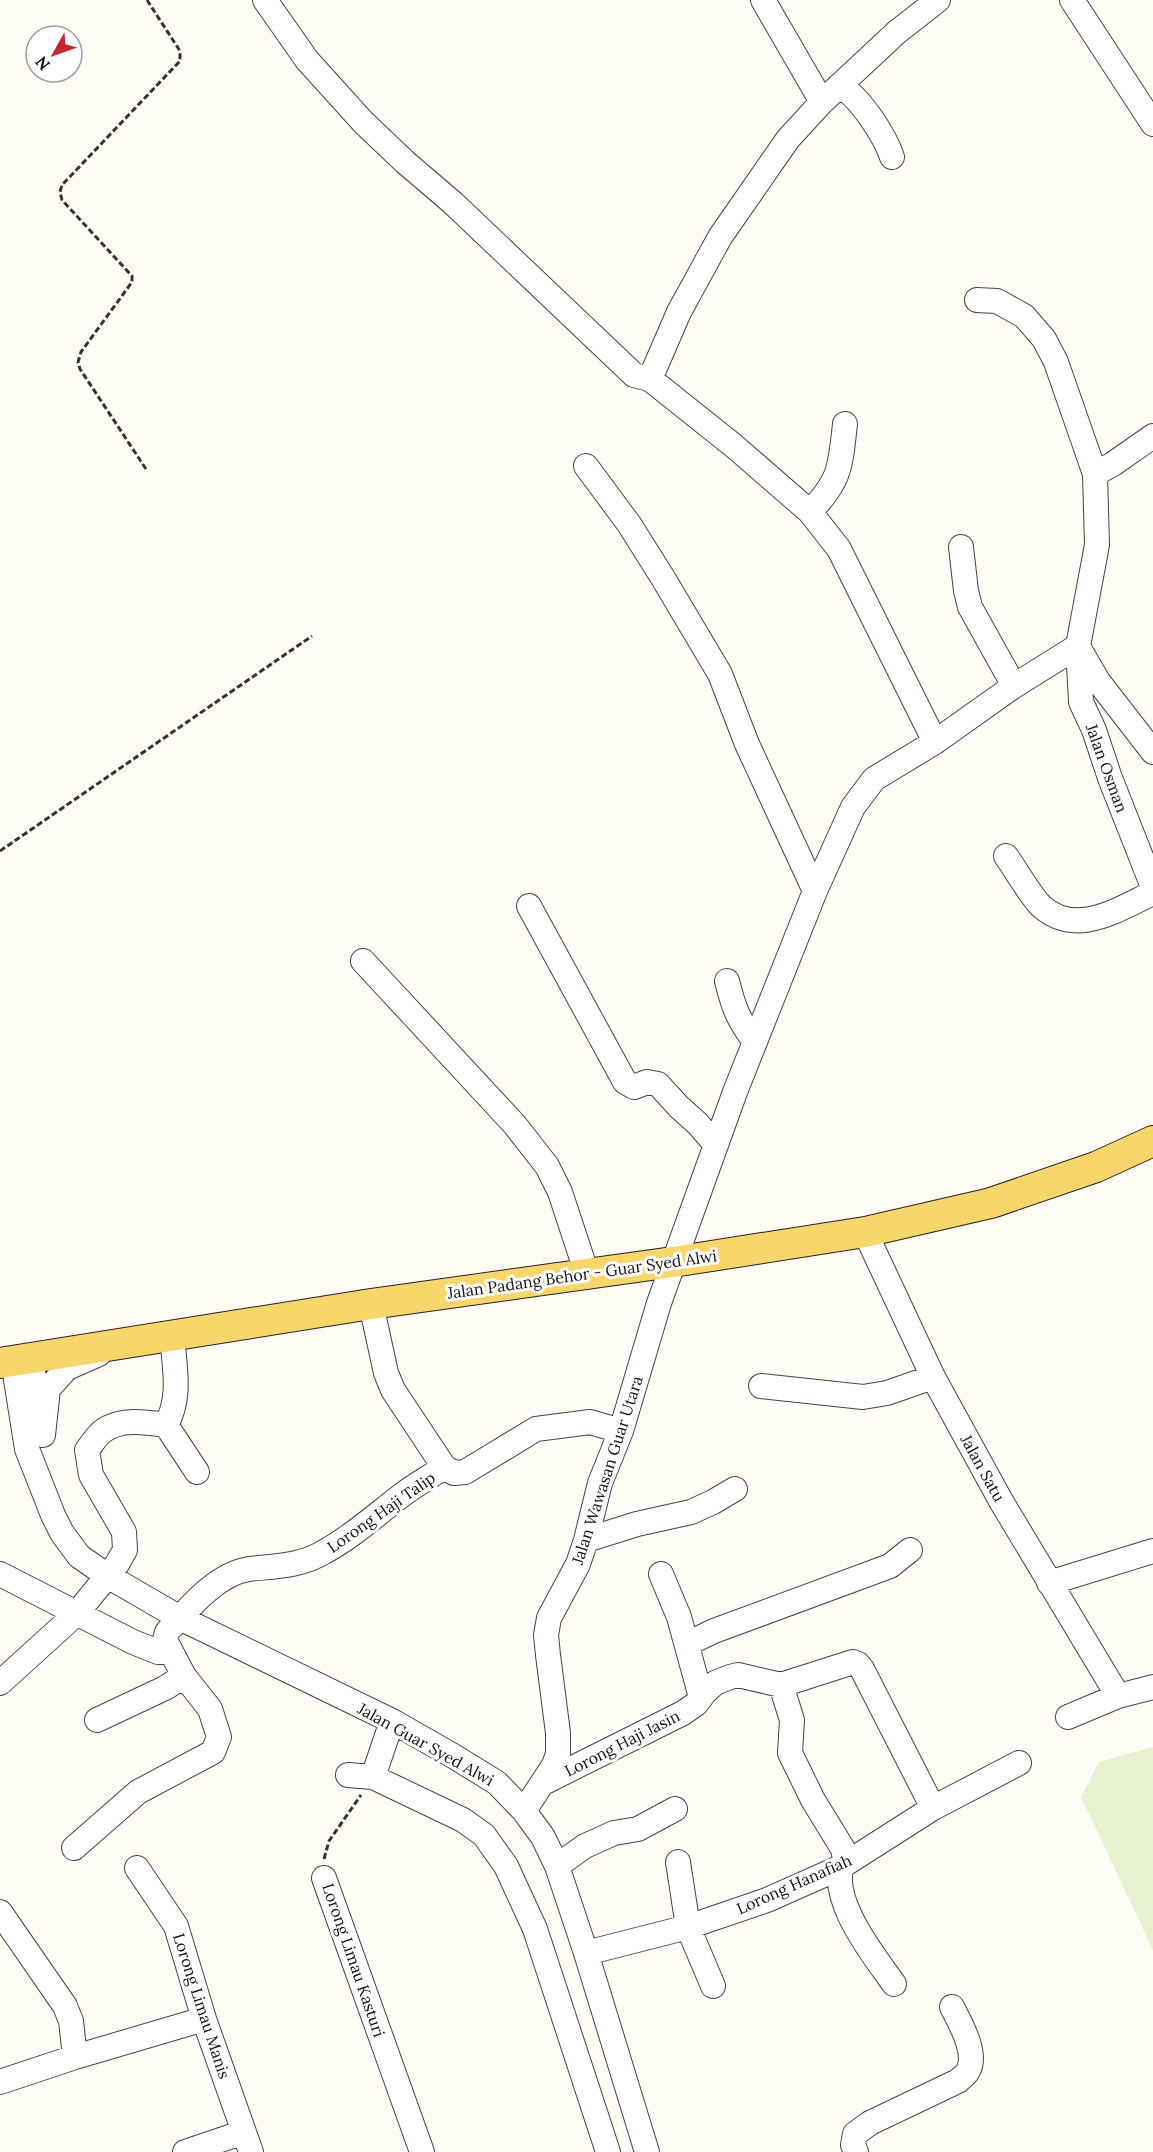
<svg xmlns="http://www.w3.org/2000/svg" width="1153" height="2152" viewBox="0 0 1153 2152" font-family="Lora,serif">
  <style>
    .pitch { fill: #e6f2cf }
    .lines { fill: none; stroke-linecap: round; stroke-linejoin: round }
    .minor-casing { stroke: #444; stroke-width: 26 }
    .major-casing { stroke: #222; stroke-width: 32 }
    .path { stroke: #333; stroke-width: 3; stroke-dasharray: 6 3; stroke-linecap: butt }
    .minor { stroke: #fff; stroke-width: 24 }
    .major { stroke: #f9d66b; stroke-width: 30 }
    .labels { text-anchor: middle; stroke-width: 6; stroke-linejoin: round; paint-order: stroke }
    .street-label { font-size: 16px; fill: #111; stroke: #fff }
  </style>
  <rect width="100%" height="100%" fill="#fffdf5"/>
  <!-- pitch -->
  <path class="pitch" d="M1153,1747V1950L1081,1797L1099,1762Z"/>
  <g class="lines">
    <defs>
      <path id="minor" d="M265,0L307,60L363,122L405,162L453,203L634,375L650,379L734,446L810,512L839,549L935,742
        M763,0L822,102
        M1072,0L1153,124
        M839,86C859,95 885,136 892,157
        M977,300L997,301L1024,316L1044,339L1056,362L1095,474L1097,545L1078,646L1081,702L1094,730L1110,778L1153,887
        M650,379L679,312L720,237L788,139L822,102L897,32L938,0
        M586,466L629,524L663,578L720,674L747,744L815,891
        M1095,474L1113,464L1153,436
        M810,512C841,479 840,468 845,424
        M961,547L966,591L970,607L1014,686
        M1080,650L1098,681L1153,752
        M1006,856C1016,870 1030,895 1041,906C1076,938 1118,909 1153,893
        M529,906L625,1082L634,1087L647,1082L658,1084L679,1107L698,1124L716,1145
        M363,961L515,1125L547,1166L560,1192L587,1274
        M727,981C734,1009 738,1019 755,1042
        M865,1232L933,1377L1001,1501L1118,1696
        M371,1304L386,1373L393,1390L444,1467
        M31,1358L39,1412
        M13,1361L27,1449L53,1515L62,1533L79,1556L106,1575L180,1618L392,1721L455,1757L497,1783L524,1811L543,1837L557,1866L586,1953L647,2152
        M761,1386L863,1397L887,1393L933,1377
        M166,1425C182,1397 174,1365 172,1335
        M43,1435L48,1389L67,1368L99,1354
        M586,1540L637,1524L691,1512L713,1502L735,1489
        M0,1574L133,1642L158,1652H171
        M661,1574L679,1617L701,1697
        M1049,1583L1153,1551
        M687,1644L714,1631L890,1566L910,1550
        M0,1683L77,1613L117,1564L125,1550L124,1532L91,1475L87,1450C92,1444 97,1435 103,1431C121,1418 145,1422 166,1425L197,1472
        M781,1685L792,1720L790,1753L813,1800L843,1849L845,1859C824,1894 874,1956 894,1984
        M1068,1717L1118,1696L1153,1687
        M97,1720L165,1688L184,1676
        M348,1775L373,1777L463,1820L484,1835L506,1866L535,1929L608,2152
        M373,1777L392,1721
        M543,1783L683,1713L696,1704L705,1692L715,1683L730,1677L738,1675L781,1685L853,1662L858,1664L862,1669L933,1808
        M524,1811L554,1765L558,1754V1733L548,1655L546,1635L549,1618L578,1564L586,1540L600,1483L621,1431L659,1303L735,1092L815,891L853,807L874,779L935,742L1014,686L1078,646
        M74,1848L138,1792L213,1752L219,1737L210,1709L184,1676L165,1640L167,1632C188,1609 216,1574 249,1569C276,1566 301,1566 324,1552C352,1537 377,1514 402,1495C415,1485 430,1477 444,1467L454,1473L465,1472L536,1429L590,1422L621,1431
        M678,1862L688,1927L713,1986
        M557,1866L585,1846L614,1833L638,1829L675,1809
        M137,1868L176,1926L204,2019L251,2152
        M324,1878L422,2152
        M0,1912L65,2006L71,2021L75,2057
        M586,1953L688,1927L767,1900L839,1868L933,1808L1019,1763
        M0,2082L75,2057L204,2019
        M185,2152L244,2132
        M856,2152L853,2145L855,2134L870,2123L958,2081C961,2078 966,2075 968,2071C978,2053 960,2023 952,2007"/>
      <path id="major" d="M0,1363L371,1304L673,1262L865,1232L991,1203L1096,1167L1153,1141"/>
    </defs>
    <!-- minor casing -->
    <use href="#minor" class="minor-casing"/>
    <!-- major casing -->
    <use href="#major" class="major-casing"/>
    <!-- path -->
    <path class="path" d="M146,469L80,369L78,362L81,352L132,282V276L62,200L60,192L62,185L180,61V51L147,0
      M0,851L312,636
      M324,1859L329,1841L361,1795"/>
    <!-- minor -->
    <use href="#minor" class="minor"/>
    <!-- major -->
    <use href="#major" class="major"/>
  </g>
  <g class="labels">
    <!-- street labels -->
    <g class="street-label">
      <text transform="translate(1107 768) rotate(70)" y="6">Jalan Osman</text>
      <text transform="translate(582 1274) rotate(-8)" y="6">Jalan Padang Behor - Guar Syed Alwi</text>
      <text transform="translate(983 1468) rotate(61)" y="6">Jalan Satu</text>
      <text transform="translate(607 1470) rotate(-72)" y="6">Jalan Wawasan Guar Utara</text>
      <text transform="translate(381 1512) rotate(-35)" y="6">Lorong Haji Talip</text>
      <text transform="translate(622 1743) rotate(-27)" y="6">Lorong Haji Jasin</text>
      <text transform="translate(426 1744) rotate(29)" y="6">Jalan Guar Syed Alwi</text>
      <text transform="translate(794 1884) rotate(-24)" y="6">Lorong Hanafiah</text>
      <text transform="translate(354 1960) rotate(71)" y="6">Lorong Limau Kasturi</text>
      <text transform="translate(202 2006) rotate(72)" y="6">Lorong Limau Manis</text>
    </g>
  </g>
  <!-- north arrow -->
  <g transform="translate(54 54) rotate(230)"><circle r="28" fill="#ffffff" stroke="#a0a0a0" stroke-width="1.5"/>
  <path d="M0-4.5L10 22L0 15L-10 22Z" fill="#c4262e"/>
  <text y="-9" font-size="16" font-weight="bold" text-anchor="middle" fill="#111111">N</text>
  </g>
</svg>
